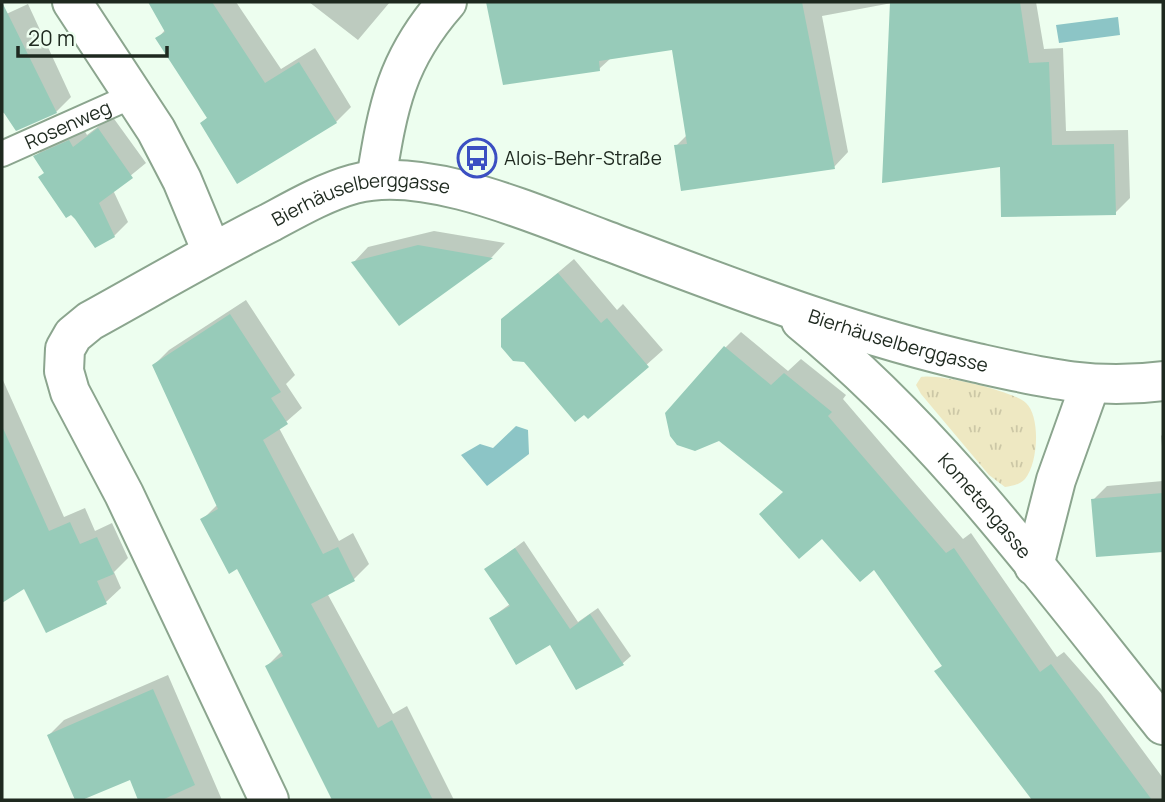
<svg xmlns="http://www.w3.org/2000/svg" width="1165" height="802" viewBox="0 0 1165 802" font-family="Manrope,sans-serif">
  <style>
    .grass { fill: url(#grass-tufts) }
    .water { fill: #8cc5c6 }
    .shadow { fill: #0003 }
    .building { fill: #97cbb9 }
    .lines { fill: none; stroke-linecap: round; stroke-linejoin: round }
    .lane-casing { stroke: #8ba58e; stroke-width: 28 }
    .street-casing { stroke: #8ba58e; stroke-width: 42 }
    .lane { stroke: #fff; stroke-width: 24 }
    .street { stroke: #fff; stroke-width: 38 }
    .labels { text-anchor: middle; stroke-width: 5; stroke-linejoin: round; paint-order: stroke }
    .street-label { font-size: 19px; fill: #1e291f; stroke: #edfeef }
    .poi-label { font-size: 19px; fill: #1e291f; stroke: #edfeef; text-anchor: start }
  </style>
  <defs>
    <pattern id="grass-tufts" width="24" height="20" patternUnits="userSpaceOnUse" patternTransform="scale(1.75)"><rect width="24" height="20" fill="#eee8c2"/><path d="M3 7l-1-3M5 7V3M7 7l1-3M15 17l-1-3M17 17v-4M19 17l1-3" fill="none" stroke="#ccc7a6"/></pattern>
  </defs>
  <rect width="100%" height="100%" fill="#edfeef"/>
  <!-- grass -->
  <path class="grass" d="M921,377C937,373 1014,391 1026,403C1041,417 1038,464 1025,479C1019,485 1012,486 1005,487L989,475L921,394L916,385Z"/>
  <!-- water -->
  <path class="water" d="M1118,17L1120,35L1059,43L1056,25Z
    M516,426L528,430L529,454L487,486L461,455L480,444L493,448Z"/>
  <!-- shadow -->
  <path class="shadow" d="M150,2H236L281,69L315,48L351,107L336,122L202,123L208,117L158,38L165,30Z
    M309,2H390L358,40Z
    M494,2H1036L1044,49L1063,48L1066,131L1128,130L1130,198L1115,213L1001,165L892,3L822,16L848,152L834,167L676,146L687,135L673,48L611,58L599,69L489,7Z
    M28,4L71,97L56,112L2,113V16Z
    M112,116L146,163L113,190L128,222L114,236L45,172L35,157L49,143L83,128L87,135Z
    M434,231L505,243L492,257L399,323L354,262L368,247Z
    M574,259L617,310L623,304L663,350L588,417L502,320Z
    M246,300L295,375L286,384L302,408L279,428L339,541L353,533L369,564L354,579L327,593L393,714L407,706L454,800H335L267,666L282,651L238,567L202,520L218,504L154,365L169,350Z
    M741,332L788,371L801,359L846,395L843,399L963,539L971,533L1057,657L1064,652L1101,694L1163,778V800H1034L937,671L943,665L874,568L823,536L785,491L725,348Z
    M2,378L64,517L85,508L95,531L112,523L128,558L114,572L121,588L106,602L24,587L11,595L2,576Z
    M1163,434V457L1161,436Z
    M1163,481V537L1155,538L1093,500L1107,486Z
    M524,541L578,622L598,608L631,656L623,663L576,688L551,643L491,618L510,604L487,569Z
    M168,675L222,800H140L131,777L77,800L49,735L64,720Z"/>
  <!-- building -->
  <path class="building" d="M2,2L57,113L16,131L2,110Z
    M148,2H212L265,83L299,62L337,123L237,184L200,123L207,118L155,38L165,32Z
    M486,2H802L835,169L681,191L674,145L687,144L672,50L599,61L600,71L503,85Z
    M890,2H1020L1029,63L1049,62L1052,145L1114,144L1116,215L1001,217L1000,167L882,183Z
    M98,128L133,178L99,203L115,237L95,248L75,219L71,215L66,218L38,177L44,173L33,156L69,140L73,147Z
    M418,245L493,258L399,326L351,262Z
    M558,273L601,323L607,318L649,367L588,419L584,415L575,422L524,362L513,361L501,347V319Z
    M230,314L281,392L271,398L288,424L263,440L323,554L338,547L355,581L311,604L378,728L392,720L433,800H332L265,666L283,656L237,569L229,574L200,519L218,509L152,365Z
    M724,346L771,385L784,373L832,412L828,416L946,553L954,548L1040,672L1051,664L1152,800H1032L934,671L942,666L874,570L860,582L822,539L799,559L759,514L783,492L719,441L695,451L677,445L670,436L665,413Z
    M2,426L49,531L70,522L80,544L97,537L114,574L97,581L107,604L46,633L24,589L2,603Z
    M1163,493V552L1096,557L1091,499Z
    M515,548L570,629L590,614L624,665L576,690L550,645L516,665L489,618L510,606L484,569Z
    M153,689L195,785L162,800H138L130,780L82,800H75L47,735Z"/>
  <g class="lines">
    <defs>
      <g id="lane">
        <path id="s1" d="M2,154L134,95"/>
      </g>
      <g id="street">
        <path d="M72,2L156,130L182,180L212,252"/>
        <path d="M376,180C388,106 396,60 447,2"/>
        <path id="s2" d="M801,321C941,435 1050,585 1163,725"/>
        <path d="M1034,566L1056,480L1090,385"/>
        <path id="s3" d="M269,800L124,494L70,392L64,371L65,349L73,335L90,321C150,288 209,253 271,222C297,208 325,192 354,184C426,165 534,214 602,239C725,285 848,334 977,363C1044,378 1094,390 1163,381"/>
      </g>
    </defs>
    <!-- lane casing -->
    <use href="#lane" class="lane-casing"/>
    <!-- street casing -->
    <use href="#street" class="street-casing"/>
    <!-- lane -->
    <use href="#lane" class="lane"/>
    <!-- street -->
    <use href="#street" class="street"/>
  </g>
  <!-- icons -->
  <defs>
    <symbol id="bus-ring" viewBox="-11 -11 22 22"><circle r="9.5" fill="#edfeef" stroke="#3b4fc2" stroke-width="1.5"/><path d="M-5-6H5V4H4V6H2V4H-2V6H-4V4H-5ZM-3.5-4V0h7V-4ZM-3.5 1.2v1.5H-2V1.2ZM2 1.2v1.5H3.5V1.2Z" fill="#3b4fc2"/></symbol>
  </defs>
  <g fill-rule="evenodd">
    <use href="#bus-ring" x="455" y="136" width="44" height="44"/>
  </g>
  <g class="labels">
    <!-- street labels -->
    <g class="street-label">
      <text dy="7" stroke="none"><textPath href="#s1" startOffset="72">Rosenweg</textPath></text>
      <text dy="7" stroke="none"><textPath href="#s3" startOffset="838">Bierhäuselberggasse</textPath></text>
      <text dy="7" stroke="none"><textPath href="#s3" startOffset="1405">Bierhäuselberggasse</textPath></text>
      <text dy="7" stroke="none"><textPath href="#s2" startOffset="261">Kometengasse</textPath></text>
    </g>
    <!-- poi labels -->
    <g class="poi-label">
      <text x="504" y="165">Alois-Behr-Straße</text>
    </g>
  </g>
  <!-- border -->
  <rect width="1165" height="802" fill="none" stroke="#1e291f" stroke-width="7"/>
  <!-- scale -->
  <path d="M18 46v10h149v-10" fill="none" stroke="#1e291f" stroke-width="3.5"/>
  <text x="28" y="46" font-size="21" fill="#1e291f" stroke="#edfeef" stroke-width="5" paint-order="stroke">20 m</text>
</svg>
